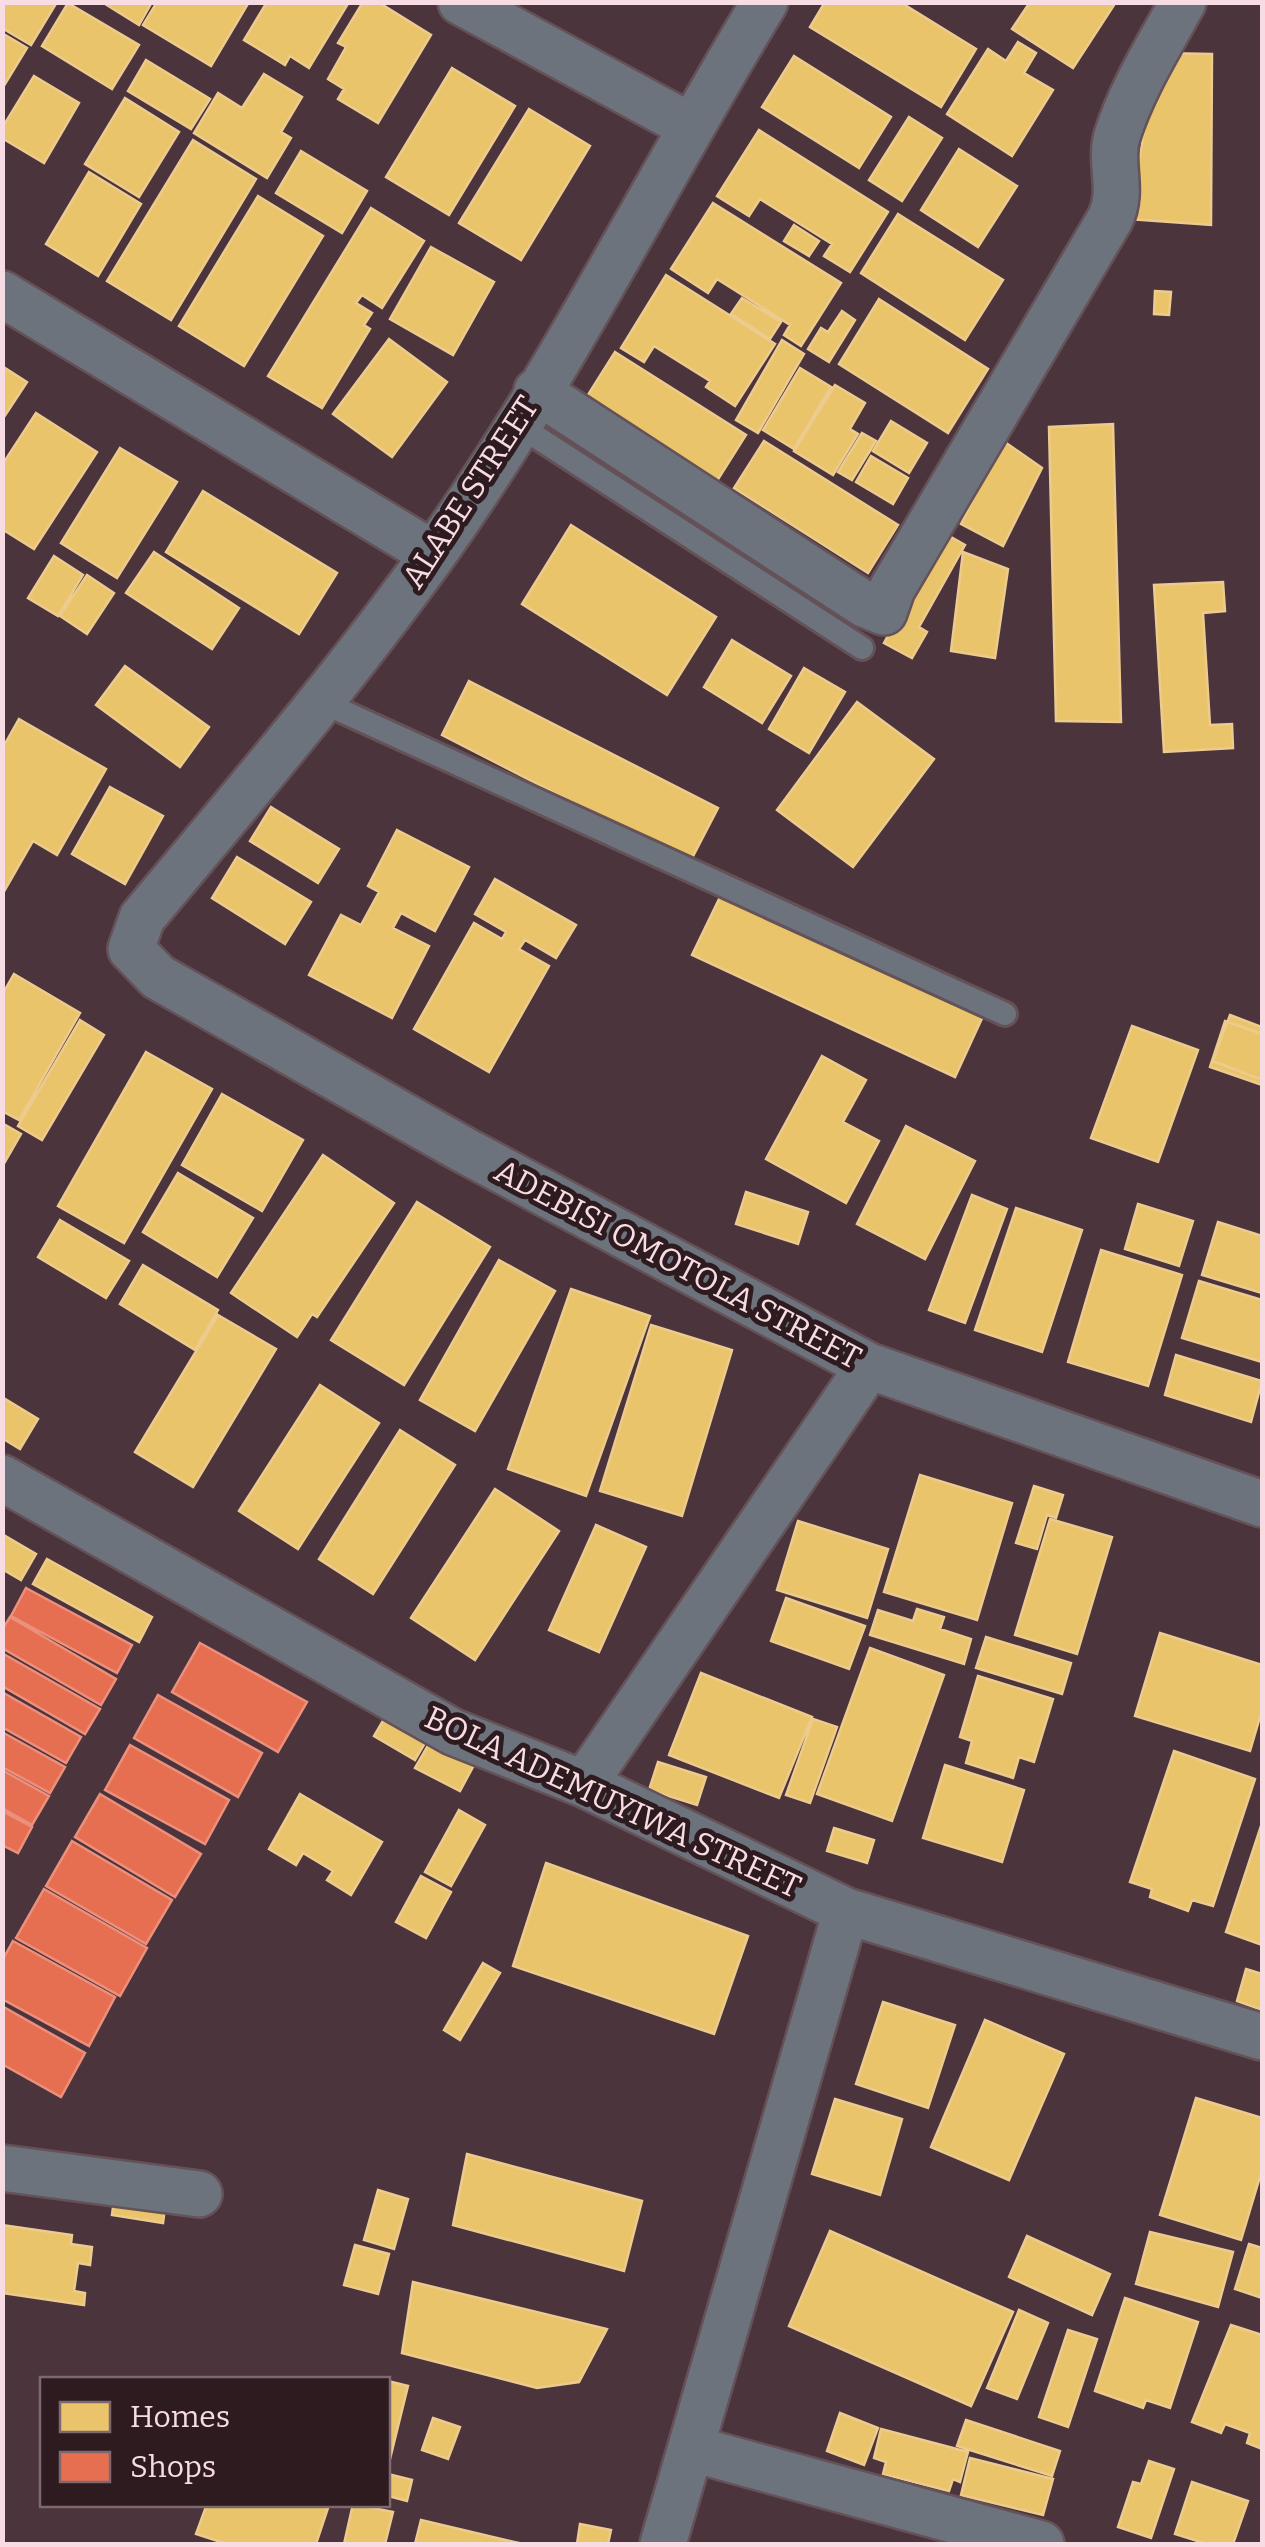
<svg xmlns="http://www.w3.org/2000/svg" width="1265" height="2547" viewBox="0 0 1265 2547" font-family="Bitter,serif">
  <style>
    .homes { fill: #e9c46a; stroke: #edcb8e; stroke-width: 2.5 }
    .shops { fill: #e76f51; stroke: #ec907d; stroke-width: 2.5 }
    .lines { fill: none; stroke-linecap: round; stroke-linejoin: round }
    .service-casing { stroke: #655158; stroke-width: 28 }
    .minor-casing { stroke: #655158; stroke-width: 50 }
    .service { stroke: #6d737d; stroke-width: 22 }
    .minor { stroke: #6d737d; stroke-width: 45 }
    .labels { text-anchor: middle; stroke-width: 10; stroke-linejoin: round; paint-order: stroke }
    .street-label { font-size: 32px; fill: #f7dce3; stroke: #2e1b20 }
  </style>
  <rect width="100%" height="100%" fill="#4b343c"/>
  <!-- homes -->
  <path class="homes" d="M2,2H57L31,45L2,28Z
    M102,2H152L139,25Z
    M157,2H249L211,66L143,25Z
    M267,2H349L309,68L290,56L285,65L244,40Z
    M363,2H378L431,35L378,123L338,99L344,89L328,79L346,47L338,43Z
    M825,2H900L976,49L941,107L810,27Z
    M1030,2H1116L1073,68L1012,29Z
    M68,3L139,45L112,89L42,46Z
    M2,33L27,48L2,89Z
    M1018,42L1036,53L1024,73L1053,90L1012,156L947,114L988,49L1006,61Z
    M1158,53L1212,54L1211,225L1129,219Z
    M794,56L891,117L859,168L762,107Z
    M146,60L210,99L191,129L128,91Z
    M452,68L515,106L449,215L386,177Z
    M264,74L302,97L281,132L291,138L267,178L194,133L218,93L242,108Z
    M34,76L79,103L44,163L2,138V128Z
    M125,98L179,132L139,197L85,164Z
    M529,109L590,146L521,260L459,223Z
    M909,117L942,138L902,201L869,180Z
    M759,130L888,212L850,272L824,256L832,244L760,199L749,216L717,196Z
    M193,140L256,179L171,320L107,281Z
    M959,149L1017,186L978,247L921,210Z
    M301,151L367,191L342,233L276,193Z
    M89,172L141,204L98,276L46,244Z
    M258,196L323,236L244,366L179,326Z
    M713,203L841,283L801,346L784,335L790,325L717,279L708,293L671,269Z
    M371,208L424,241L382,308L362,295L356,303L372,313L364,325L370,329L322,408L268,376Z
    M898,214L1003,280L965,340L861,273Z
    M794,225L819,241L809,256L784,241Z
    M431,247L494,282L453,355L390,319Z
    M666,275L775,344L735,406L706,387L710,381L654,346L644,362L621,348Z
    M1155,291L1171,292L1169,315L1154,314Z
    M742,298L781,322L770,339L731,314Z
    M879,299L988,369L948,433L839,364Z
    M842,311L855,320L829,362L808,349L821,328L828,332Z
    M389,339L447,382L392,457L333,414Z
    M782,340L804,354L758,433L736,420Z
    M615,352L746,435L710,492L579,409Z
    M2,366L27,382L2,420Z
    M800,368L831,387L794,449L763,430Z
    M835,385L865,403L850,429L858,434L833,475L794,451Z
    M36,413L97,452L34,549L2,529V465Z
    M891,421L927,443L909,473L873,451Z
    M1113,424L1121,722L1056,721L1049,427Z
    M862,433L876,441L852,480L838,472Z
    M1002,440L1042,468L1003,546L961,524Z
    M764,441L898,525L868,573L734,488Z
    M120,448L177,482L117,578L61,543Z
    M871,456L908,478L893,504L856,482Z
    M203,491L337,573L299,634L166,552Z
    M571,525L716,617L667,695L522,604Z
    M944,533L965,545L919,627L927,632L912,658L884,643Z
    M154,552L239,608L212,649L126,593Z
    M963,552L1008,569L995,658L951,651Z
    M54,556L83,575L58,616L28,598Z
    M87,575L114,593L87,634L60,616Z
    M1223,582L1225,611L1203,613L1210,725L1232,724L1233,748L1164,752L1154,585Z
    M732,640L791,676L762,723L704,687Z
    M125,666L209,727L180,767L96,705Z
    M804,668L845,692L809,753L769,729Z
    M469,681L718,808L690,862L442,735Z
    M857,702L934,759L853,867L777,810Z
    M19,719L106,769L57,855L33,841L2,895V749Z
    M110,787L163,816L125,884L72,854Z
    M271,807L339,849L318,883L250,841Z
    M397,830L469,867L435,931L401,913L393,928L429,946L392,1018L309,975L341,915L361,925L379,892L368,886Z
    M237,857L311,902L285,944L212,898Z
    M495,879L576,925L556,958L525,940L519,949L549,966L489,1072L414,1029L474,923L502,939L506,932L475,914Z
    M723,891L984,1014L955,1077L692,955Z
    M14,974L80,1013L19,1120L2,1111V995Z
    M1230,1015L1262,1027V1080L1213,1061Z
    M80,1020L104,1035L42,1140L18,1126Z
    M1225,1021L1262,1034V1085L1210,1067Z
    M1132,1026L1198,1050L1158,1162L1091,1138Z
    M146,1052L212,1089L124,1243L58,1206Z
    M822,1056L866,1080L843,1122L879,1141L846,1203L766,1159Z
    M222,1094L303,1140L262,1211L182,1165Z
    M2,1123L21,1134L2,1167Z
    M906,1126L975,1161L925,1259L857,1224Z
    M323,1155L394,1203L317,1317L312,1314L297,1337L231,1293Z
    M178,1173L253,1218L217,1277L143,1232Z
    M746,1192L808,1212L798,1244L736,1224Z
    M972,1195L1007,1209L965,1323L929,1310Z
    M417,1202L490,1247L404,1385L331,1340Z
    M1138,1204L1193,1221L1179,1266L1125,1249Z
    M1016,1208L1082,1230L1042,1352L975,1330Z
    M60,1220L129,1261L106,1298L38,1257Z
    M1218,1222L1262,1236V1293L1202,1275Z
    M1101,1250L1182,1275L1148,1386L1068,1362Z
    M499,1260L555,1291L475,1431L420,1400Z
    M143,1265L218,1310L195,1350L120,1304Z
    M1199,1281L1262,1300V1362L1182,1338Z
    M571,1289L650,1316L586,1496L508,1469Z
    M218,1315L276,1349L193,1487L135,1452Z
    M651,1325L732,1350L682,1516L600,1491Z
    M1176,1355L1262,1381L1251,1422L1165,1395Z
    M320,1385L379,1423L298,1549L239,1511Z
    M2,1397L38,1419L20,1449L2,1438Z
    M400,1430L455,1465L373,1594L319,1559Z
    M920,1475L1012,1503L977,1620L884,1592Z
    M1034,1486L1063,1495L1056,1518L1047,1515L1037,1549L1016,1543Z
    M495,1489L559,1531L475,1660L411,1618Z
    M1050,1519L1112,1537L1077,1654L1015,1635Z
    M798,1521L888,1549L867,1618L777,1590Z
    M596,1525L646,1547L599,1652L549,1630Z
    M2,1534L36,1554L21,1580L2,1569Z
    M47,1559L152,1617L139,1642L33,1584Z
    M786,1598L865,1626L849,1669L771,1641Z
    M917,1609L944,1617L940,1629L971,1639L964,1664L870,1635L878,1610L913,1621Z
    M1160,1633L1262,1665V1710L1250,1751L1135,1716Z
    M986,1637L1071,1663L1062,1694L976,1668Z
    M870,1648L944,1675L892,1821L817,1794Z
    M701,1673L812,1717L779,1798L669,1755Z
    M978,1676L1053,1699L1034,1762L1019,1757L1013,1778L966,1763L972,1741L960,1737Z
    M384,1719L425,1743L415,1760L374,1736Z
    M813,1719L837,1727L810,1803L786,1795Z
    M430,1742L474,1765L460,1791L415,1768Z
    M1174,1751L1255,1779L1213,1906L1192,1900L1188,1911L1150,1897L1152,1889L1130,1882Z
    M658,1762L706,1777L697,1805L649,1790Z
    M945,1765L1024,1790L1002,1862L923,1838Z
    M300,1794L382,1842L351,1895L327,1880L333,1871L303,1853L296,1865L269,1849Z
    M459,1810L485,1825L451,1886L425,1872Z
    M1262,1823V1945L1226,1932Z
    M834,1828L874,1840L867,1863L827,1851Z
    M546,1863L748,1936L714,2034L513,1966Z
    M421,1876L451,1892L426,1938L396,1922Z
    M483,1963L500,1973L460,2040L444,2030Z
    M1246,1969L1262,1974V2010L1237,2001Z
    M883,2002L955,2025L928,2108L856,2084Z
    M985,2020L1064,2054L1009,2180L931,2147Z
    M1196,2098L1262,2118V2170L1241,2240L1160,2215Z
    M835,2099L902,2119L880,2195L812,2174Z
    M467,2154L642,2201L624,2271L453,2225Z
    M378,2190L408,2199L394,2249L364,2240Z
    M115,2192L166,2199L163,2223L112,2215Z
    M2,2225L72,2235L71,2244L92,2247L90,2265L78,2263L74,2291L85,2293L84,2305L2,2293Z
    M830,2231L1013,2312L971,2406L789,2326Z
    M1150,2232L1233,2252L1218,2307L1136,2284Z
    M1027,2236L1110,2274L1092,2315L1009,2277Z
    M1249,2244L1262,2248V2298L1235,2289Z
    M355,2245L389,2254L378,2294L344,2285Z
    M413,2282L607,2329L579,2382L537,2388L402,2353Z
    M1125,2298L1198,2322L1170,2408L1146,2400L1143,2408L1095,2391Z
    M1019,2310L1048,2323L1017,2399L987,2388Z
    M1231,2325L1262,2335V2449L1247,2443L1250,2433L1225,2424L1221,2433L1192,2422Z
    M1068,2330L1097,2339L1068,2427L1039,2417Z
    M388,2381L408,2386L389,2463L388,2462Z
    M840,2413L878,2428L864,2465L827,2451Z
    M433,2418L460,2427L448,2459L422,2450Z
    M966,2420L1060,2451L1052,2476L957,2446Z
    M881,2429L968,2452L960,2482L953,2479L949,2491L883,2474L886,2462L874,2458Z
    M970,2458L1053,2479L1043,2515L961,2495Z
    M1149,2461L1174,2469L1151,2538L1118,2527L1133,2482L1141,2484Z
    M388,2474L412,2480L407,2501L388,2496Z
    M1192,2482L1248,2501L1233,2544H1207L1175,2534Z
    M207,2504H319L328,2508L316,2544H227L196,2534Z
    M353,2504L393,2512L385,2544H344Z
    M421,2520L523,2544H415Z
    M580,2524L611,2530L608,2544H577Z"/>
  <!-- shops -->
  <path class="shops" d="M26,1588L132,1645L117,1673L11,1616Z
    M10,1617L116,1679L101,1705L2,1648V1630Z
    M200,1643L307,1702L278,1752L172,1692Z
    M2,1653L100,1709L85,1734L2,1686Z
    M2,1692L81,1737L66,1763L2,1727Z
    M158,1695L262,1753L238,1797L134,1738Z
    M2,1732L65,1767L50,1793L2,1767Z
    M130,1745L229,1800L205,1844L105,1790Z
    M2,1770L49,1796L32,1825L2,1808Z
    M100,1794L201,1854L175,1897L75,1837Z
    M2,1811L32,1827L18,1853L2,1845Z
    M72,1841L172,1900L146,1944L46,1886Z
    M44,1889L147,1948L120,1996L16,1938Z
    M13,1941L115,1997L89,2046L2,1999V1961Z
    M2,2006L85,2053L61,2097L2,2064Z"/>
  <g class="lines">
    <defs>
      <path id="service" d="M518,425L862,648
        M322,702L1005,1014"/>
      <path id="minor" d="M461,2L690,126
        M765,2C653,186 557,381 432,556C342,681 241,799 142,918L131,949L158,977L464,1150L869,1366L1262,1504
        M2,294L433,554
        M537,391L864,604L884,612L892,589L1110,219C1124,191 1109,163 1117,136C1132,88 1159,46 1183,2
        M2,1478L453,1732L584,1784L846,1911L1262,2037
        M584,1784L869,1366
        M2,2168L199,2194
        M693,2449L1041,2544
        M663,2544L846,1911"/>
    </defs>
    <!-- service casing -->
    <use href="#service" class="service-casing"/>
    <!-- minor casing -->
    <use href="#minor" class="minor-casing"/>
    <!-- service -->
    <use href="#service" class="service"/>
    <!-- minor -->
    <use href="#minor" class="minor"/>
  </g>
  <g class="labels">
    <!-- street labels -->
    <g class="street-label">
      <text transform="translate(470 492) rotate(-57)" y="11">ALABE STREET</text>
      <text transform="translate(678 1264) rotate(28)" y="11">ADEBISI OMOTOLA STREET</text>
      <text transform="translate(613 1802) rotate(25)" y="11">BOLA ADEMUYIWA STREET</text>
    </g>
  </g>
  <!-- border -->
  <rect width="1265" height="2547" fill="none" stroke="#f7dce3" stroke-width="10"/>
  <!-- legend -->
  <rect x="40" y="2377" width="350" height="130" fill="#2e1b20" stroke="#7e686e" stroke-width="2.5"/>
  <rect x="60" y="2402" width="50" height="30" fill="#e9c46a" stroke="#7e686e" stroke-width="2.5"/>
  <text x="130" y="2427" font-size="30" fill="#f7dce3">Homes</text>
  <rect x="60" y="2452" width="50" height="30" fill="#e76f51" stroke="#7e686e" stroke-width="2.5"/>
  <text x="130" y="2477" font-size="30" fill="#f7dce3">Shops</text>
</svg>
